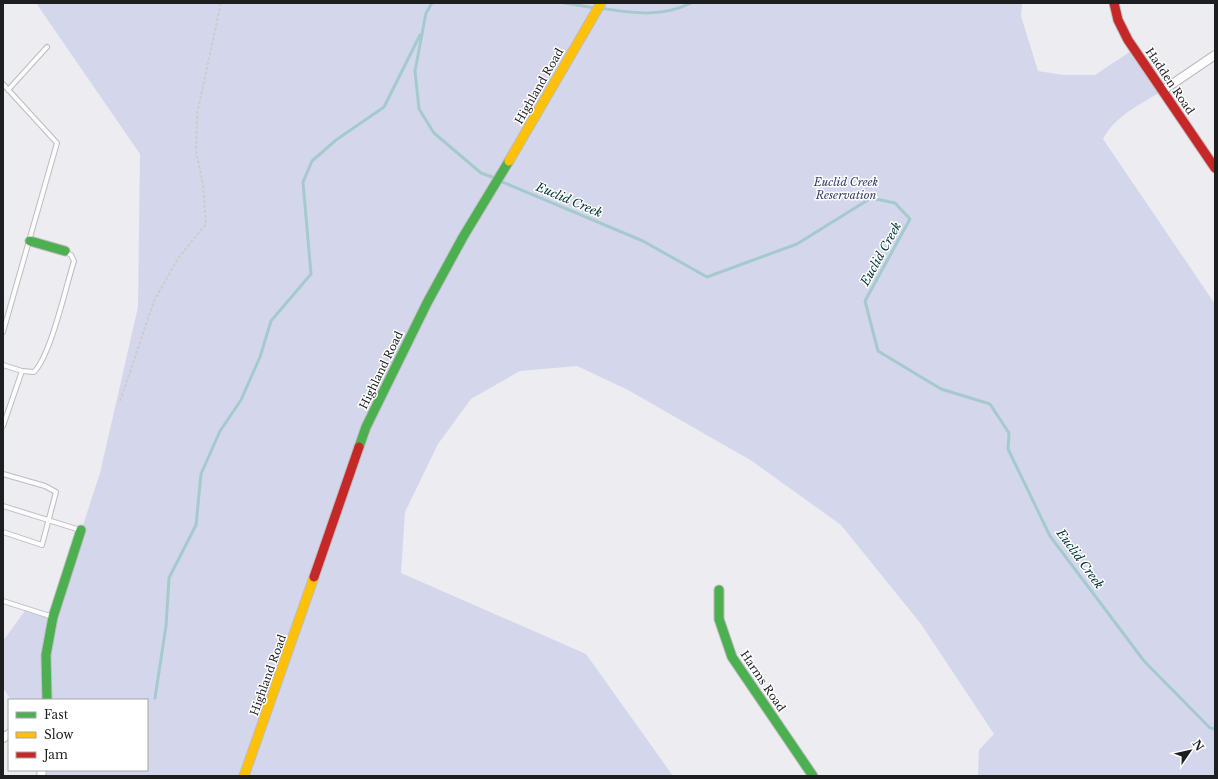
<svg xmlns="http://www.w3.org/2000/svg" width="1218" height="779" viewBox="0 0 1218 779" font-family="'Libre Baskerville',serif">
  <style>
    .green { fill: #d4d7eb }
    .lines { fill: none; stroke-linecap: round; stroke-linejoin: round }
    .stream { stroke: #a5cacd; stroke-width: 3 }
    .lane-casing { stroke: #bcbcc0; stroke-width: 6 }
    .street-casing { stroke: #bcbcc0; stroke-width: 10 }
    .fast-casing { stroke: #bcbcc0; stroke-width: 11 }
    .slow-casing { stroke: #bcbcc0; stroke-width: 11 }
    .jam-casing { stroke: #bcbcc0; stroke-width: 11 }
    .path { stroke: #cccccd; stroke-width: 2; stroke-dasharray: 3 2; stroke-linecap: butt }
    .lane { stroke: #fcfcfd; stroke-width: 4 }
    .street { stroke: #fcfcfd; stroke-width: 8 }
    .fast { stroke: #4caf50; stroke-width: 9 }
    .slow { stroke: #ffc107; stroke-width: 9 }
    .jam { stroke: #c62828; stroke-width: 9 }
    .labels { text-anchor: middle; stroke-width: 3; stroke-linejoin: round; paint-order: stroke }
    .street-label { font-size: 11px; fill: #1d1e20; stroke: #fff }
    .park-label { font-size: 11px; font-style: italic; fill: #35396b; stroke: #fff }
    .water-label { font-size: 12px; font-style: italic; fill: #003435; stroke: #fff }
  </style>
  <rect width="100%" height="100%" fill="#ececf1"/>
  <!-- green -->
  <path class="green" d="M36,3H1022L1021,16L1038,71L1063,75H1095L1134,49L1162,91C1140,105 1116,115 1103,139L1215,304V776H978L979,750L994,734L921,624L841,525L752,461L628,390L577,366L520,371L471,399L438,444L405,512L401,573L586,654L673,776H41L42,770H147V700H11L3,688V641L27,608L53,617L100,473L138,307L140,154Z"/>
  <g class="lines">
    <!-- stream -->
    <path class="stream" d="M432,3L426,13L415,71L419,109L434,133L481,173L495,178
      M565,3L595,8
      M600,8C633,13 660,18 691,3
      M500,181L643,241L707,277L797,244L871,198L895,203L910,219L865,301L878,351L941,389L990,404L1009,433L1008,449L1050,536L1144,661L1210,728L1215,729
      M155,698L166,626L169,578L196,525L201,474L220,431L241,400L260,357L271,321L311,274L303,182L312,161L336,140L384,107L420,35"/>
    <defs>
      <path id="lane" d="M3,84L57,143L3,332
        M8,90L47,47
        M3,365L22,371L34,372C51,355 66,286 74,261L71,255L66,252
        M3,426L22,371
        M3,474L45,486L56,492L42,545L3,532
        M3,506L80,530
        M3,601L53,617"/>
      <path id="street" d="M1162,91L1215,55
        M3,738L9,734
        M41,776L42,770"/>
      <path id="fast" d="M30,241L65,251
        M359,447L366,427L427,303L463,237L509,161
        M719,590V619L732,657L813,776
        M47,700L46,655L53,617L81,530"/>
      <path id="slow" d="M509,161L601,3
        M244,776L314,577"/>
      <path id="jam" d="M1114,3L1118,20L1128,40L1215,168
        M314,577L359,447"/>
    </defs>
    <!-- lane casing -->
    <use href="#lane" class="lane-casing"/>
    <!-- street casing -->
    <use href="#street" class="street-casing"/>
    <!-- fast casing -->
    <use href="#fast" class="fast-casing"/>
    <!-- slow casing -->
    <use href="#slow" class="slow-casing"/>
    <!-- jam casing -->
    <use href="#jam" class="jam-casing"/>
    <!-- path -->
    <path class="path" d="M120,401L154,301L178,258L206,224L203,184L196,152L197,114L221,3"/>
    <!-- lane -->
    <use href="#lane" class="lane"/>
    <!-- street -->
    <use href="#street" class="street"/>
    <!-- fast -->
    <use href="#fast" class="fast"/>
    <!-- slow -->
    <use href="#slow" class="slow"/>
    <!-- jam -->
    <use href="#jam" class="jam"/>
  </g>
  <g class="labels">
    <!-- street labels -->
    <g class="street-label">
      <text transform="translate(1170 81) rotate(56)" y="4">Hadden Road</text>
      <text transform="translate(539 86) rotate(-60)" y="4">Highland Road</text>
      <text transform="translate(381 370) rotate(-64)" y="4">Highland Road</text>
      <text transform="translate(268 675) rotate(-70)" y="4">Highland Road</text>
      <text transform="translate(763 681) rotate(56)" y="4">Harms Road</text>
    </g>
    <!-- park labels -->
    <g class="park-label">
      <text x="846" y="186">Euclid Creek<tspan x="846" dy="13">Reservation</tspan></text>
    </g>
    <!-- water labels -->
    <g class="water-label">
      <text transform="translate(569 200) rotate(23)" y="4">Euclid Creek</text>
      <text transform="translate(881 254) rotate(-61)" y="4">Euclid Creek</text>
      <text transform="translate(1080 559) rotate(54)" y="4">Euclid Creek</text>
    </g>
  </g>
  <!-- border -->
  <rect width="1218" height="779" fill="none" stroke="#1d1e20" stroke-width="8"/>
  <!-- legend -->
  <rect x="8" y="699" width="140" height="72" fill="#ffffff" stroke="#a5a5a6"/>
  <rect x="16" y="712" width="20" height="6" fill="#4caf50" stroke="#a5a5a6"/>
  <text x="44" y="719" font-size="12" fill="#1d1e20">Fast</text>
  <rect x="16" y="732" width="20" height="6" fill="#ffc107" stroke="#a5a5a6"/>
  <text x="44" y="739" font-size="12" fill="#1d1e20">Slow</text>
  <rect x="16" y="752" width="20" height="6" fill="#c62828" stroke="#a5a5a6"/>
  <text x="44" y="759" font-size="12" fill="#1d1e20">Jam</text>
  <!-- north arrow -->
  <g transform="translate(1190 751) rotate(56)" stroke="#ffffff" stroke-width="3" paint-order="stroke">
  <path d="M0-3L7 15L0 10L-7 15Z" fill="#1d1e20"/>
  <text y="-6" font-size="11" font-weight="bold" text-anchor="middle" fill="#1d1e20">N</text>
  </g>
</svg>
